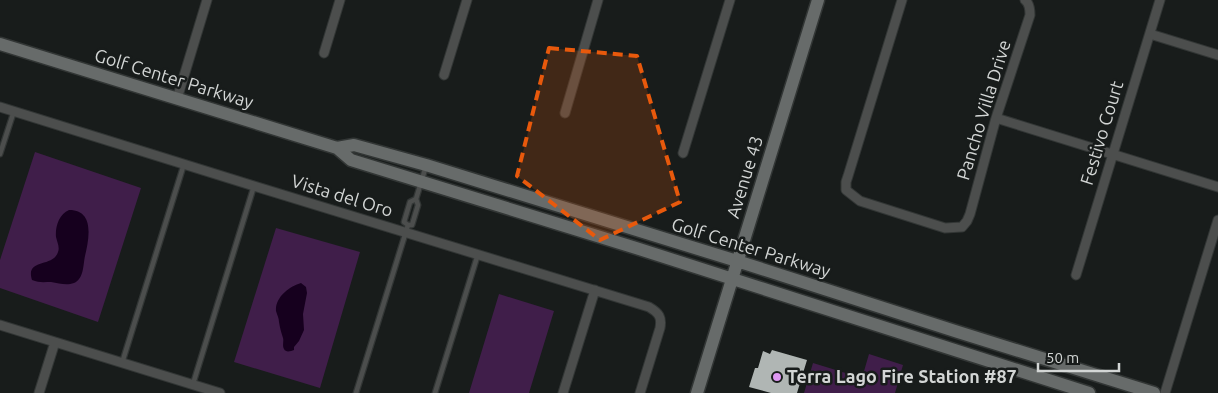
<svg xmlns="http://www.w3.org/2000/svg" width="1218" height="393" viewBox="0 0 1218 393" font-family="Ubuntu,sans-serif">
  <style>
    .green { fill: #401e4a }
    .water { fill: #16001e }
    .building { fill: #b0b6b4 }
    .lines { fill: none; stroke-linecap: round; stroke-linejoin: round }
    .lane-casing { stroke: #323635; stroke-width: 7 }
    .street-casing { stroke: #323635; stroke-width: 11 }
    .secondary-casing { stroke: #323635; stroke-width: 15 }
    .lane { stroke: #4c4e4d; stroke-width: 4.5 }
    .street { stroke: #4c4e4d; stroke-width: 9 }
    .secondary { stroke: #676b6a; stroke-width: 12 }
    .marked { fill: #e8590c; fill-opacity: 0.2; stroke: #e8590c; stroke-width: 4; stroke-dasharray: 10 6; stroke-linejoin: round }
    .poi-dot { fill: #de98f2; stroke: #181c1b; stroke-width: 2 }
    .labels { text-anchor: middle; stroke-width: 5; stroke-linejoin: round; paint-order: stroke }
    .street-label { font-size: 18px; fill: #d3d6d5; stroke: #181c1b }
    .poi-label { font-size: 18px; font-weight: bold; fill: #d3d6d5; stroke: #181c1b; text-anchor: start }
  </style>
  <rect width="100%" height="100%" fill="#181c1b"/>
  <!-- green -->
  <path class="green" d="M35,152L141,188L98,322L0,288V260Z
    M276,228L360,252L320,388L234,362Z
    M499,294L554,311L529,393H469Z
    M869,354L903,365L895,393H804L813,363L862,378Z"/>
  <!-- water -->
  <path class="water" d="M69,210C95,210 89,239 85,256C83,265 84,279 74,283C66,286 59,283 51,282C44,282 39,283 32,280C25,258 53,268 58,252C60,247 57,242 56,237C55,227 59,214 69,210Z
    M301,283L306,287L307,293L303,314L304,330L299,341L294,347V350C291,351 286,353 284,349C282,346 284,341 283,338C281,332 280,328 279,322C279,318 277,315 276,311C275,297 290,286 301,283Z"/>
  <!-- building -->
  <path class="building" d="M772,350L807,360L797,393H771L749,387L755,368H758L763,351L770,354Z"/>
  <g class="lines">
    <defs>
      <path id="lane" d="M0,154L14,111
        M416,199L410,202L404,222L408,225H412L418,205L416,199L426,166
        M122,363L184,164
        M193,384L254,186
        M356,393L408,225
        M435,393L478,254"/>
      <path id="street" d="M902,0L848,176L846,182V190L860,201L945,228L962,227L967,221L970,214L996,118L1030,15C1030,10 1029,3 1025,0
        M1150,34L1218,55
        M324,53L340,0
        M444,75L467,0
        M177,99L207,0
        M0,107L254,186L649,307C659,313 662,317 660,328L640,393
        M565,113L598,0
        M996,118L1218,187
        M683,153L730,0
        M1076,275L1160,0
        M0,325L220,393
        M39,393L55,342
        M563,393L595,290
        M1165,393L1218,220"/>
      <path id="secondary" d="M0,44L337,148L351,160L636,248L1089,393
        M337,148L354,145L426,165L737,261L958,332L1154,393
        M697,393L818,0"/>
    </defs>
    <!-- lane casing -->
    <use href="#lane" class="lane-casing"/>
    <!-- street casing -->
    <use href="#street" class="street-casing"/>
    <!-- secondary casing -->
    <use href="#secondary" class="secondary-casing"/>
    <!-- lane -->
    <use href="#lane" class="lane"/>
    <!-- street -->
    <use href="#street" class="street"/>
    <!-- secondary -->
    <use href="#secondary" class="secondary"/>
  </g>
  <!-- marked area -->
  <path class="marked" d="M549,48L637,56L680,202L600,240L517,176Z"/>
  <!-- markers -->
  <circle class="poi-dot" cx="777" cy="377" r="5"/>
  <g class="labels">
    <!-- street labels -->
    <g class="street-label">
      <text transform="translate(174 79) rotate(17)" y="6">Golf Center Parkway</text>
      <text transform="translate(984 110) rotate(-73)" y="6">Pancho Villa Drive</text>
      <text transform="translate(1102 133) rotate(-73)" y="6">Festivo Court</text>
      <text transform="translate(745 177) rotate(-73)" y="6">Avenue 43</text>
      <text transform="translate(342 196) rotate(17)" y="6">Vista del Oro</text>
      <text transform="translate(751 248) rotate(17)" y="6">Golf Center Parkway</text>
    </g>
    <!-- poi labels -->
    <g class="poi-label">
      <text x="787" y="383">Terra Lago Fire Station #87</text>
    </g>
  </g>
  <!-- scale -->
  <path d="M1038 363v8h81v-8" fill="none" stroke="#d3d6d5" stroke-width="2.5"/>
  <text x="1046" y="363" font-size="15" fill="#d3d6d5" stroke="#181c1b" stroke-width="4" paint-order="stroke">50 m</text>
</svg>
